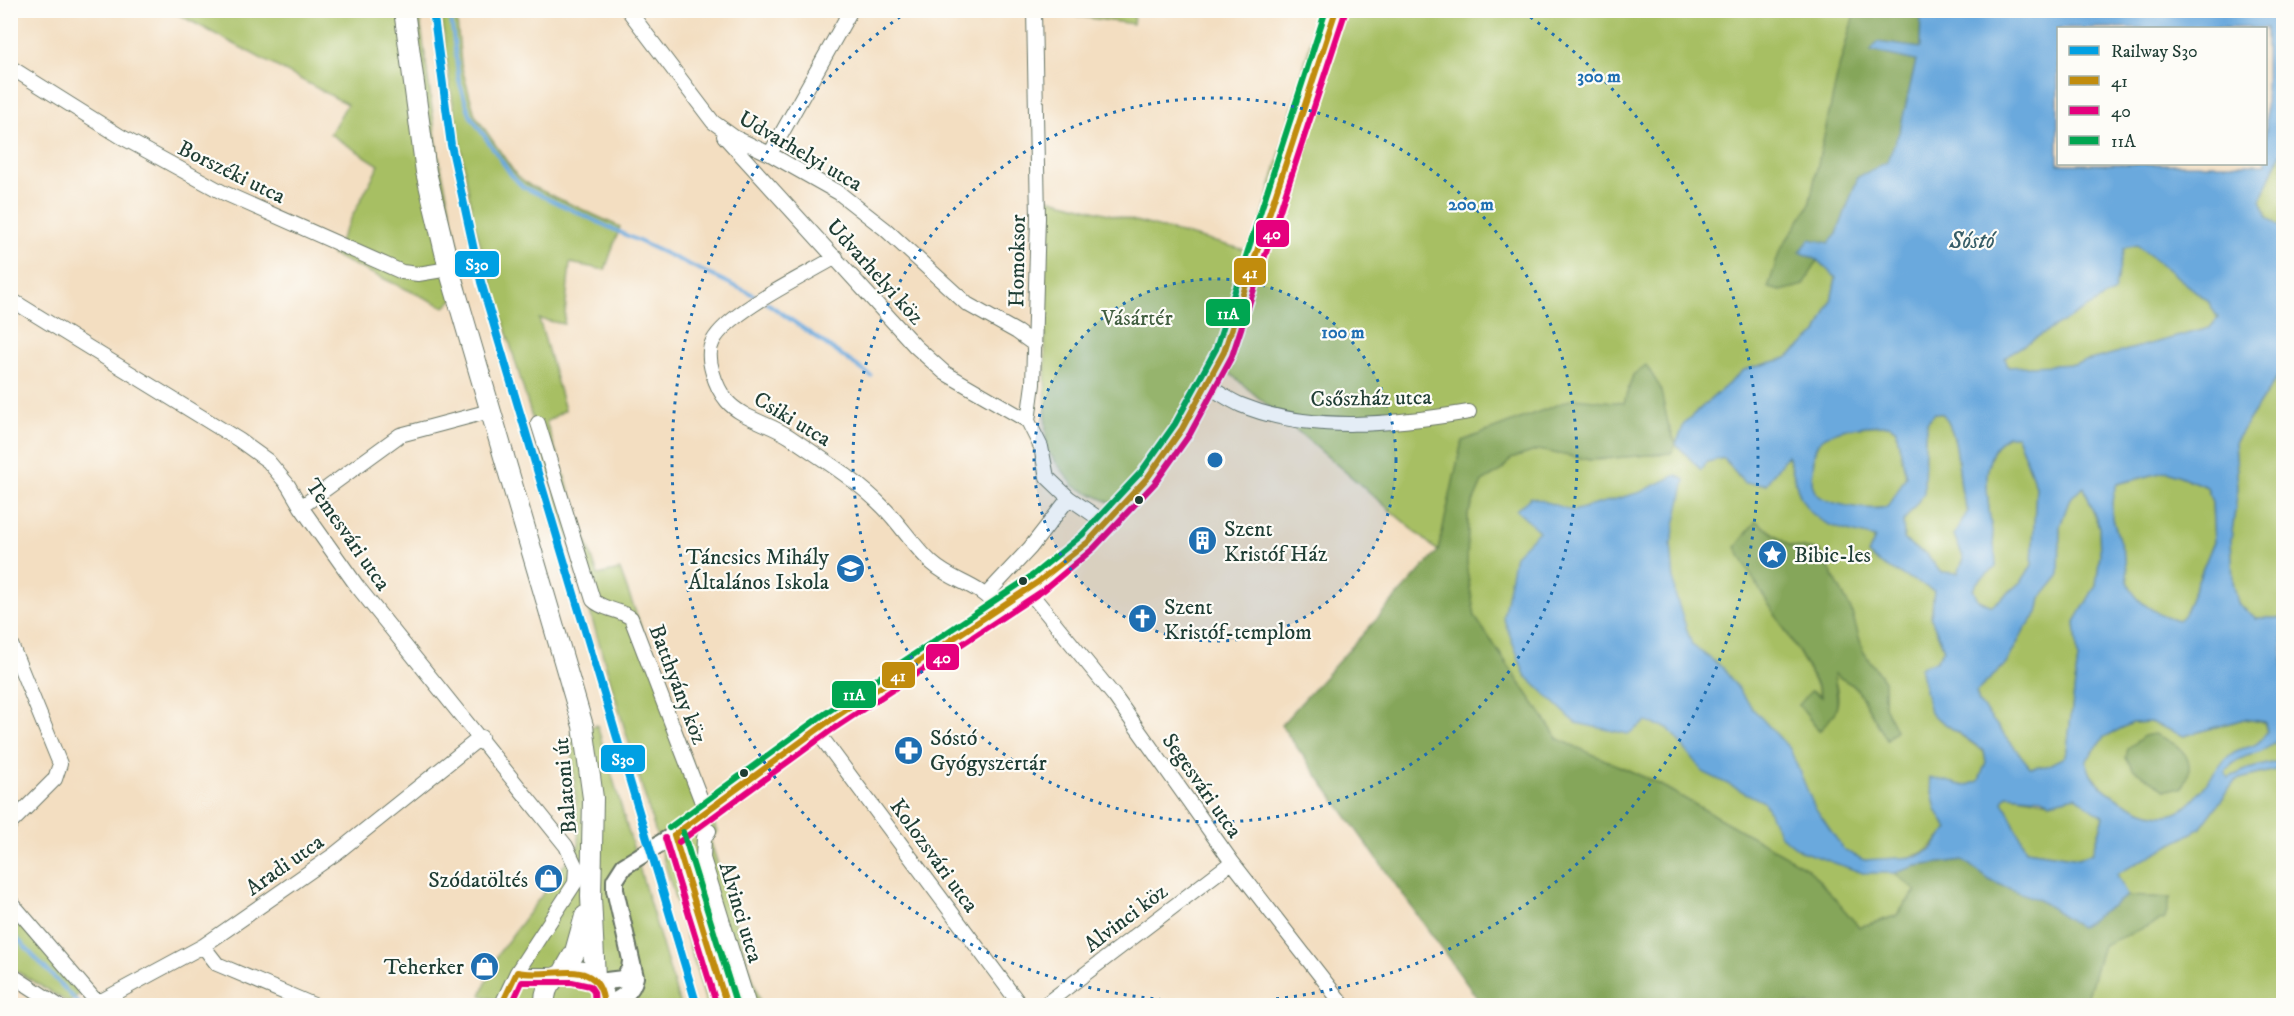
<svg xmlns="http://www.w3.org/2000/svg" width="2294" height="1016" viewBox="0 0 2294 1016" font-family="'IM FELL DW Pica',serif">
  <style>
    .green { fill: #a7bf64; stroke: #637e4c; stroke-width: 1.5; fill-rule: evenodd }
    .forest { fill: #85a65a; stroke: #527247; stroke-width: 1.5 }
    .water { fill: #6ba9dd; stroke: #457388; stroke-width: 1.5; fill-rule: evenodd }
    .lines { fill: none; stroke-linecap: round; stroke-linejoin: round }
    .stream { stroke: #6ba9dd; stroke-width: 4 }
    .minor-casing { stroke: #697565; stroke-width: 16 }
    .tertiary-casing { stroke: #697565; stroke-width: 20 }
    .secondary-casing { stroke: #697565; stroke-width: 22 }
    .minor { stroke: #fff; stroke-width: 14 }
    .tertiary { stroke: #fff; stroke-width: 16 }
    .secondary { stroke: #fff; stroke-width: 20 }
    .bus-1-casing { stroke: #fdfcf7; stroke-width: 10 }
    .bus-2-casing { stroke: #fdfcf7; stroke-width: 10 }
    .bus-3-casing { stroke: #fdfcf7; stroke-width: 10 }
    .bus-1 { stroke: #c18c0d; stroke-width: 6 }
    .bus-2 { stroke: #e5007d; stroke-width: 6 }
    .bus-3 { stroke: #00a651; stroke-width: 6 }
    .rail-1-casing { stroke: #fdfcf7; stroke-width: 12 }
    .rail-1 { stroke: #00a0e3; stroke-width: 8 }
    .ring { fill: none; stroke: #1f6fb2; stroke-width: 3; stroke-dasharray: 3 6 }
    .bus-dot { fill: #1f3d34; stroke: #fdfcf7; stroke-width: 2 }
    .labels { text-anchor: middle; stroke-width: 4.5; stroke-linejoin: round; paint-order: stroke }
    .street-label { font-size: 22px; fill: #1f3d34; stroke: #fdfcf7 }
    .park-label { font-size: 22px; fill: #415e40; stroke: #fdfcf7 }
    .poi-label { font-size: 22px; fill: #1f3d34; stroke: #fdfcf7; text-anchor: start }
    .water-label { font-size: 24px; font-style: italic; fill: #365d67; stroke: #fdfcf7 }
    .centre { fill: #1f6fb2; stroke: #fdfcf7; stroke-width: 3 }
    .ring-label { font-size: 18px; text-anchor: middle; font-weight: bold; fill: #1f6fb2; stroke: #fdfcf7; stroke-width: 4.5; stroke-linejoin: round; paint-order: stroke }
    .line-badge { stroke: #fdfcf7; stroke-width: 2 }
    .badge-label { font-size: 16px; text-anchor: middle; font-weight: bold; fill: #fff }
  </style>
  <rect width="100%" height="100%" fill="#fdfcf7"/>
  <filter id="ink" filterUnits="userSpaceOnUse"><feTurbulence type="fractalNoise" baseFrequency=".0167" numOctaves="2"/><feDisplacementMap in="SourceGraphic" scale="12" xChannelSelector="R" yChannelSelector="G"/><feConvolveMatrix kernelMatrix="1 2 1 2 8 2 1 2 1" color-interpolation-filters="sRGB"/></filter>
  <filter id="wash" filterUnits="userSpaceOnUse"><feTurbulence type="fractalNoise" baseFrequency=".008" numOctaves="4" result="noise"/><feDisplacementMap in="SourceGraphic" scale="24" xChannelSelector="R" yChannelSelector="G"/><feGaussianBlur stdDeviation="1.35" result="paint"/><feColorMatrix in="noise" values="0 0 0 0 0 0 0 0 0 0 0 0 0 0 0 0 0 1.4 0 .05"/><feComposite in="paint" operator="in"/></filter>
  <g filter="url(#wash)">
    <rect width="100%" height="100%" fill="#f3dec1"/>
    <!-- green -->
    <path class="green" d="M172,11H419L438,154L467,286L445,307L332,255L379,165L330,134L347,104Z
      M441,11H456L461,65L475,115L516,175L529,185L620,227L605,270L570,263L564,324L539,319L565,410L546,422L598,575L620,570L717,832L710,839L761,1005H707L474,223L450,86Z
      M1077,11V10L1135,11L1133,24L1076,16Z
      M1319,11H1855L1839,68L1809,206L1780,250L1769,288L1781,291L1804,285L1817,260L1836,277L1831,301L1817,333L1787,358L1744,370L1685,422L1701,469L1706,462L1723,458L1744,483L1766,484L1786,455C1794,469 1795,486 1802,500C1817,527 1847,530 1875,538L1868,554C1887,570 1912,578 1934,591L1931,618L1944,649L1936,661L1930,713L1984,752L1986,762L1979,781L1965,786L1929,778L1936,810L1948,829C1930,851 1923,856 1895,860V873L1916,890L1896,916L1859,927L1809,869L1655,782L1558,739L1475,617L1467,571L1468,514L1482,482L1501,471L1511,459L1538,450L1590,460L1671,453L1676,444L1646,366L1633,375L1624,403L1575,399L1462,441L1438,551L1219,364L1124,509L1074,486L1046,449L1044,197L1253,252ZM1756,521L1790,546L1820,551L1851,610L1863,651L1884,681V706L1896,730L1887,740L1856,687L1833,673C1841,702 1841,709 1819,731L1799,705L1822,699C1800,645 1761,600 1737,547Z
      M2283,147V230L2268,217L2261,200Z
      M2137,245L2208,301L2218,318L2210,328L2075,364L2008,368L2005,358L2012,352L2113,292L2124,248Z
      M2283,368V618H2256L2238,604L2233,582L2231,539L2238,489L2235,441Z
      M1935,413L1943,414C1964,443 1954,480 1968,512L1954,535L1964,558L1958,573L1940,572L1927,554L1912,547L1904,539L1903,522L1924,493L1925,434L1927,422Z
      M1890,425L1896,430L1906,476L1889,506C1874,512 1831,506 1818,495C1810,488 1812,478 1813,469C1814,461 1813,448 1819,442C1834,426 1870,426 1890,425Z
      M2008,436H2017L2036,486L2032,565L2022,581L1992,606L1978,599L1973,589L1978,581L1996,567C1996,531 1969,457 2008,436Z
      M2168,471L2207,487L2212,503L2214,541L2184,615L2178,620C2163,616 2145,608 2135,595C2124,581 2129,571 2124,555C2117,531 2105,509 2116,484Z
      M2084,487L2099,527L2100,555L2096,585L2075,622L2078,658L2067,750L2065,757L2047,766L2030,767L1979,703L1976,692L2006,664L2025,629L2038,613L2041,598L2059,576L2060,526L2070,498Z
      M2244,719L2264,722L2267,732C2253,754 2244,743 2230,755C2211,771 2201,800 2178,812C2154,824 2108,796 2093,777C2089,773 2088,766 2086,761L2104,737L2132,723L2150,722L2184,736Z
      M597,725L680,1005H509L481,995L498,954L579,845L571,734Z
      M2283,729V760L2248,769L2228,778L2225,772C2244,748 2266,759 2283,729Z
      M2283,768V1005L2085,1006L2103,945L2170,898L2127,896L2116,874L2200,829L2236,780Z
      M2007,794L2050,802L2075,796L2104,816L2093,852L2079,858L2026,850L2003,801Z
      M10,913L80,993L69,1003L11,968Z"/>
    <!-- forest -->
    <path class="forest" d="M1855,11H1921L1920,48L1877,42L1872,51L1916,61L1900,130L1887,163L1858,177L1837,234L1829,244L1800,252L1817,260L1804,285L1781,291L1768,288L1780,250L1809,206L1839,68Z
      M1646,365L1660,387L1670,432L1676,444L1671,453L1590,460L1538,450L1511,459L1501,471L1482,482L1468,514L1467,571L1475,617L1558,739L1655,782L1809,869L1859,927L1896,916L1916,891L1895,873L1916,866L1963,860L1991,881L2039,900L2080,926L2127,896L2170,898L2165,919L2103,945L2085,1005H1482L1281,725L1438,551L1462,441L1575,398L1624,403L1633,375Z
      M1756,521L1790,546L1820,551L1851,610L1863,651L1884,681V706L1896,730L1887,740L1856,687L1834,674C1837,705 1844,706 1819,731L1799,705L1811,691L1822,697C1800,644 1761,600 1736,547Z
      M2154,734C2181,744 2201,761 2181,789H2165L2133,769L2126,758L2128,748L2144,736Z"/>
    <!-- water -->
    <path class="water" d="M1921,11H2283V147L2261,200L2268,217L2283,230V368L2235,441L2238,489L2231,539L2233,582L2238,604L2256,618H2283V729C2280,734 2278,741 2273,744C2256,758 2240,752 2225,772L2228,778L2248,769L2283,760V768L2236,780L2200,829L2117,874L2127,896L2080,927L2039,900L1991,881L1963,860L1916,866L1895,873H1863L1801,851L1780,835L1764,802L1703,772L1668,728L1646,722L1628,734L1576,723L1525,675L1503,617L1515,555L1539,531L1516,510L1531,497L1573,511L1641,492L1676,475L1685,480L1671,544L1675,594L1692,645L1723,668L1753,709L1790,749L1814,806L1844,850L1864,860L1917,857L1932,849L1948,829L1936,810L1929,777L1965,786L1979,781L1986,762L1984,751L1930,713L1920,667L1936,661L1944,649L1931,618L1934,591C1912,578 1887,571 1868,554L1875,538C1846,530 1817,528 1802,500C1795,486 1794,469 1787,455L1766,484L1744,483L1724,458L1707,462L1701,470L1676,444L1685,422L1744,370L1787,358L1817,333L1831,301L1836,278L1817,260L1800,252L1810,239L1829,243L1837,234L1858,177L1887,162L1900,130L1916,61L1871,51L1877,42L1920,48ZM2058,28H2266V164H2058ZM2137,245L2208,301L2218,318L2210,328L2075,364L2008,367L2005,358L2012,352L2114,292L2124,248ZM1935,413L1943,414C1964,442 1954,480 1968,511L1954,535L1964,559L1958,573L1940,572L1927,554L1912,547L1904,539L1903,522L1924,493L1925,434L1927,422ZM1890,425L1896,430L1906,476L1889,506C1874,512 1831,506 1818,495C1810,488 1812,477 1813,469C1814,461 1813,448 1819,442C1834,427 1870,425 1890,425ZM2008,436H2017L2036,486L2032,565L2022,581L1992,606L1978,600L1973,589L1978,581L1996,567C1996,531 1969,457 2008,436ZM2168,471L2207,487L2212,503L2214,541L2184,615L2178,620C2163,616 2145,608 2135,595C2124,581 2129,570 2124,555C2117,531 2105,509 2117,484ZM2084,487L2099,527L2100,555L2096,585L2075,622L2078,658L2067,750L2064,757L2047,766L2030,767L1979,703L1976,692L2006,664L2025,629L2038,613L2041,598L2059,576L2060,526L2070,498ZM2244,719L2265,722L2267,732C2253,754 2244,743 2230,755C2211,771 2201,800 2178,812C2154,824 2108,796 2093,778C2089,773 2088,766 2086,761L2104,737L2132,723L2150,722L2184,736ZM2007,795L2042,798L2050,802L2075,796L2104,817L2093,852L2079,858L2026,850L2003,801Z"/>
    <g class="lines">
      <!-- stream -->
      <path class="stream" d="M450,10L459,81L470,115L512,176L523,187L754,295
        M767,303L871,376
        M705,887L736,991
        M10,931L80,1005"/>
    </g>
  </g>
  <g filter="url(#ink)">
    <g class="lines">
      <defs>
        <path id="minor" d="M628,10L713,122L734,137L770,154L839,193L885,229L967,304L1017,332L1035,345
          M1034,10L1038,218L1033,384L1028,421L1041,447L1047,477L1069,498L1107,524
          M10,67L120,136L222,192L402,272L418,274L449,269
          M724,136L915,346L945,373L1028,421
          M770,154L851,10
          M836,257C806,275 728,312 713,341C704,357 716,388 727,401C741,418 771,424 790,437C822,459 857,480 884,508C901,525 914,547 932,563C954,583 979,583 998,609
          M10,299L239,440L268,461L288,485L301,507L357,586L566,846L576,867L575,883L517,972L501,1006
          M1208,387C1219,392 1229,400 1241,405C1311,434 1396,424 1469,412
          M538,423L593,600C603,610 619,609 631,618L705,810
          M301,507L400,435L490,411
          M1027,589L1115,697L1232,862L1344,1006
          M987,594L1030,548L1069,498
          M10,642L60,764L55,779L10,824
          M816,730L1021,1006
          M709,831L704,838L703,858L749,1006
          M10,901L95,1000
          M203,946L217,964L316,1006
          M517,972L525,975H558
          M10,974L59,1006
          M91,1006L95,1000H103L203,946L335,854L481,737
          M1043,1006L1232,862"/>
        <path id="tertiary" d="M674,835L727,1006
          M598,982L623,979L630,969L631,961
          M606,1006C620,999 632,993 635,977L615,890V880L624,866L674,835L873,690L1027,589L1087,543L1127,501L1160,463L1208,387L1224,352L1336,10"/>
        <path id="secondary" d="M404,10L426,172L449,269L583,726L593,798L591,897L595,978
          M563,973L575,952L585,916
          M545,1006C541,960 608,959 604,1006"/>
      </defs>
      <!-- minor casing -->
      <use href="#minor" class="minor-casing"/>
      <!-- tertiary casing -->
      <use href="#tertiary" class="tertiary-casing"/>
      <!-- secondary casing -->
      <use href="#secondary" class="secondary-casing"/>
      <!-- minor -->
      <use href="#minor" class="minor"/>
      <!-- tertiary -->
      <use href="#tertiary" class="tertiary"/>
      <!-- secondary -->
      <use href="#secondary" class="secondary"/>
      <defs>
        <path id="bus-1" d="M674,835L825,724L1038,582L1088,542L1148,477L1182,429L1224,352L1336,10
          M674,835L727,1006
          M501,1006L517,972C553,980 600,953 604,1006"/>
        <path id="bus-2" d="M665,838L717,1006
          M679,842L830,731L1044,590L1094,548L1155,483L1190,434L1232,356L1345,13
          M511,1006L522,982H572L590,986L594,992L595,1006"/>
        <path id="bus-3" d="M669,828L820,717L1033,575L1082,535L1141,472L1175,424L1216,349L1326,10
          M683,832L736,1003"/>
      </defs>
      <!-- bus-1 casing -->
      <use href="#bus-1" class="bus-1-casing"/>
      <!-- bus-2 casing -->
      <use href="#bus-2" class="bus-2-casing"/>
      <!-- bus-3 casing -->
      <use href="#bus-3" class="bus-3-casing"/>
      <!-- bus-1 -->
      <use href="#bus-1" class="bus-1"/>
      <!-- bus-2 -->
      <use href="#bus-2" class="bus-2"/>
      <!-- bus-3 -->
      <use href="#bus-3" class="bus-3"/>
      <defs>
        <path id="rail-1" d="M433,10L451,145L481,282L697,1006"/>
      </defs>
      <!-- rail-1 casing -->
      <use href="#rail-1" class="rail-1-casing"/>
      <!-- rail-1 -->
      <use href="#rail-1" class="rail-1"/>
    </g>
  </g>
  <!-- distance rings -->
  <circle cx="1215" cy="460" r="181" fill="#1f6fb2" fill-opacity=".12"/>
  <g class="ring">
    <circle cx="1215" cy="460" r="181"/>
    <circle cx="1215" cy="460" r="362"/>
    <path d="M1523 12A543 543 0 1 1 907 12"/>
  </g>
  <!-- icons -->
  <defs>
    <symbol id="building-disc" viewBox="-11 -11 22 22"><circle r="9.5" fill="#1f6fb2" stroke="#fdfcf7"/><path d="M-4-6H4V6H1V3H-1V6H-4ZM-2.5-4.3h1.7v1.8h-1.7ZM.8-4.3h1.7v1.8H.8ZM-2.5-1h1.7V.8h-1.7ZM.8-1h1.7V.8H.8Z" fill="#fff"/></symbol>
    <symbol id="sight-disc" viewBox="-11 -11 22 22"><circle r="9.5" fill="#1f6fb2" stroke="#fdfcf7"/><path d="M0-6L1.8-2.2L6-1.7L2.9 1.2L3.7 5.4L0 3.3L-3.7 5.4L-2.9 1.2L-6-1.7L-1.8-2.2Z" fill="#fff"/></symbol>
    <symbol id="school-disc" viewBox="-11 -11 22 22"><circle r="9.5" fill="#1f6fb2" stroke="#fdfcf7"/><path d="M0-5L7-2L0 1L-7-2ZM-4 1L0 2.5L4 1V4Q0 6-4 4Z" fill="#fff"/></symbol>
    <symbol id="church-disc" viewBox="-11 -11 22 22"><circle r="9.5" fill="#1f6fb2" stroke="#fdfcf7"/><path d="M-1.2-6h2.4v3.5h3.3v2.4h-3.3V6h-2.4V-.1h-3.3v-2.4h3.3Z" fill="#fff"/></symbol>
    <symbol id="pharmacy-disc" viewBox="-11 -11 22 22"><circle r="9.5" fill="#1f6fb2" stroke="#fdfcf7"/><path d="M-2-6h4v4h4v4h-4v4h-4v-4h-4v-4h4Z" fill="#fff"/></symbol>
    <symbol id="shop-disc" viewBox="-11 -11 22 22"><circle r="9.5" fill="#1f6fb2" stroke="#fdfcf7"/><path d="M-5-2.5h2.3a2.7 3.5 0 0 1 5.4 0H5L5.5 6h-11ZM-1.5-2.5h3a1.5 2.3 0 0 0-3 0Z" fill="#fff"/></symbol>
  </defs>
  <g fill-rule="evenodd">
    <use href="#building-disc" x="1186" y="524" width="33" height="33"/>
    <use href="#sight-disc" x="1756" y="538" width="33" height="33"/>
    <use href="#school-disc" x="834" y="552" width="33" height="33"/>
    <use href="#church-disc" x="1126" y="602" width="33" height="33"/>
    <use href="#pharmacy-disc" x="892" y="734" width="33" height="33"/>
    <use href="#shop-disc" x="532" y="862" width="33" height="33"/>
    <use href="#shop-disc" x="468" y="950" width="33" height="33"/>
  </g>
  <!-- markers -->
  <g class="bus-dot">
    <circle cx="1139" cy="500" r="5"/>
    <circle cx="1023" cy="581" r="5"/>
    <circle cx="744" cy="773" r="5"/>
  </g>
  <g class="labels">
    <!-- street labels -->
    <g class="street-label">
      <text transform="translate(801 150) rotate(30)" y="8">Udvarhelyi utca</text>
      <text transform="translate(232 171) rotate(26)" y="8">Borszéki utca</text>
      <text transform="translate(1016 261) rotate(-89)" y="8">Homoksor</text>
      <text transform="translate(876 271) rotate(48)" y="8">Udvarhelyi köz</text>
      <text transform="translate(1371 397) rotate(-1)" y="8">Csőszház utca</text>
      <text transform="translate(793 418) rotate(31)" y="8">Csiki utca</text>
      <text transform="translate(349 534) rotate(55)" y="8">Temesvári utca</text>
      <text transform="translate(679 684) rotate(69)" y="8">Batthyány köz</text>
      <text transform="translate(1203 785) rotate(55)" y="8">Segesvári utca</text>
      <text transform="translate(564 786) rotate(-95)" y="8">Balatoni út</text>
      <text transform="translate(935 855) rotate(54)" y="8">Kolozsvári utca</text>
      <text transform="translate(284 864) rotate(-35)" y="8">Aradi utca</text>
      <text transform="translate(742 912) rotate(73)" y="8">Alvinci utca</text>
      <text transform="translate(1125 917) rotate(-37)" y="8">Alvinci köz</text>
    </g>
    <!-- park labels -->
    <g class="park-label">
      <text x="1137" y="325">Vásártér</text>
    </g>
    <!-- poi labels -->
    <g class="poi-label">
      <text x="1224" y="536">Szent<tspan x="1224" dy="25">Kristóf Ház</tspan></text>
      <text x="1794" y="562">Bibic-les</text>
      <text x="829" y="564" text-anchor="end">Táncsics Mihály<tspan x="829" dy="25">Általános Iskola</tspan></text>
      <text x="1164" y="614">Szent<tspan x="1164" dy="25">Kristóf-templom</tspan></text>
      <text x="930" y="745">Sóstó<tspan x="930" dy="25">Gyógyszertár</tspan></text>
      <text x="528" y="887" text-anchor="end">Szódatöltés</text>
      <text x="464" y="974" text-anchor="end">Teherker</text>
    </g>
    <!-- water labels -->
    <g class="water-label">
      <text x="1972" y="248">Sóstó</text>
    </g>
  </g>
  <circle cx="1215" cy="460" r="9" class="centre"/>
  <g class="ring-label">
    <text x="1599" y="82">300 m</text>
    <text x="1471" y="210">200 m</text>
    <text x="1343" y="338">100 m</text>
  </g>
  <g class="line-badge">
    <rect x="1255" y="219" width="35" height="29" rx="6" fill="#e5007d"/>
    <rect x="454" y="250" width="46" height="28" rx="6" fill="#00a0e3"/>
    <rect x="1233" y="257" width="34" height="29" rx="6" fill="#c18c0d"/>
    <rect x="1205" y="298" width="46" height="29" rx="6" fill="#00a651"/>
    <rect x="925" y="643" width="35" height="28" rx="6" fill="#e5007d"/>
    <rect x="881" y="661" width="35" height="28" rx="6" fill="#c18c0d"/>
    <rect x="831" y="680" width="46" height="29" rx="6" fill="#00a651"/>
    <rect x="600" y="744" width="46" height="29" rx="6" fill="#00a0e3"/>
  </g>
  <g class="badge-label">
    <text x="1272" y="239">40</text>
    <text x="477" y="270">S30</text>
    <text x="1250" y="278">41</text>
    <text x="1228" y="319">11A</text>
    <text x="942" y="663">40</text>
    <text x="898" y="681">41</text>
    <text x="854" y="700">11A</text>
    <text x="623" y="765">S30</text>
  </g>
  <!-- margin -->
  <rect width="2294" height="1016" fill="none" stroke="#fdfcf7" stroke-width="36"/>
  <!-- legend -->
  <rect x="2057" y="27" width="210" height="138" fill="#fdfcf7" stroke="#a4b0a9" stroke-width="1.5"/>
  <rect x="2069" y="46" width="30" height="9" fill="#00a0e3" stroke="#a4b0a9" stroke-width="1.5"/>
  <text x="2111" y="57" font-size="18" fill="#1f3d34">Railway S30</text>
  <rect x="2069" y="76" width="30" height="9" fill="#c18c0d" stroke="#a4b0a9" stroke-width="1.5"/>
  <text x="2111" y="87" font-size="18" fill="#1f3d34">41</text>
  <rect x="2069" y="106" width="30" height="9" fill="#e5007d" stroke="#a4b0a9" stroke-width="1.5"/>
  <text x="2111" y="117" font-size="18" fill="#1f3d34">40</text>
  <rect x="2069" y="136" width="30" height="9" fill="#00a651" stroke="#a4b0a9" stroke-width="1.5"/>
  <text x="2111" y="147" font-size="18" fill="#1f3d34">11A</text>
</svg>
